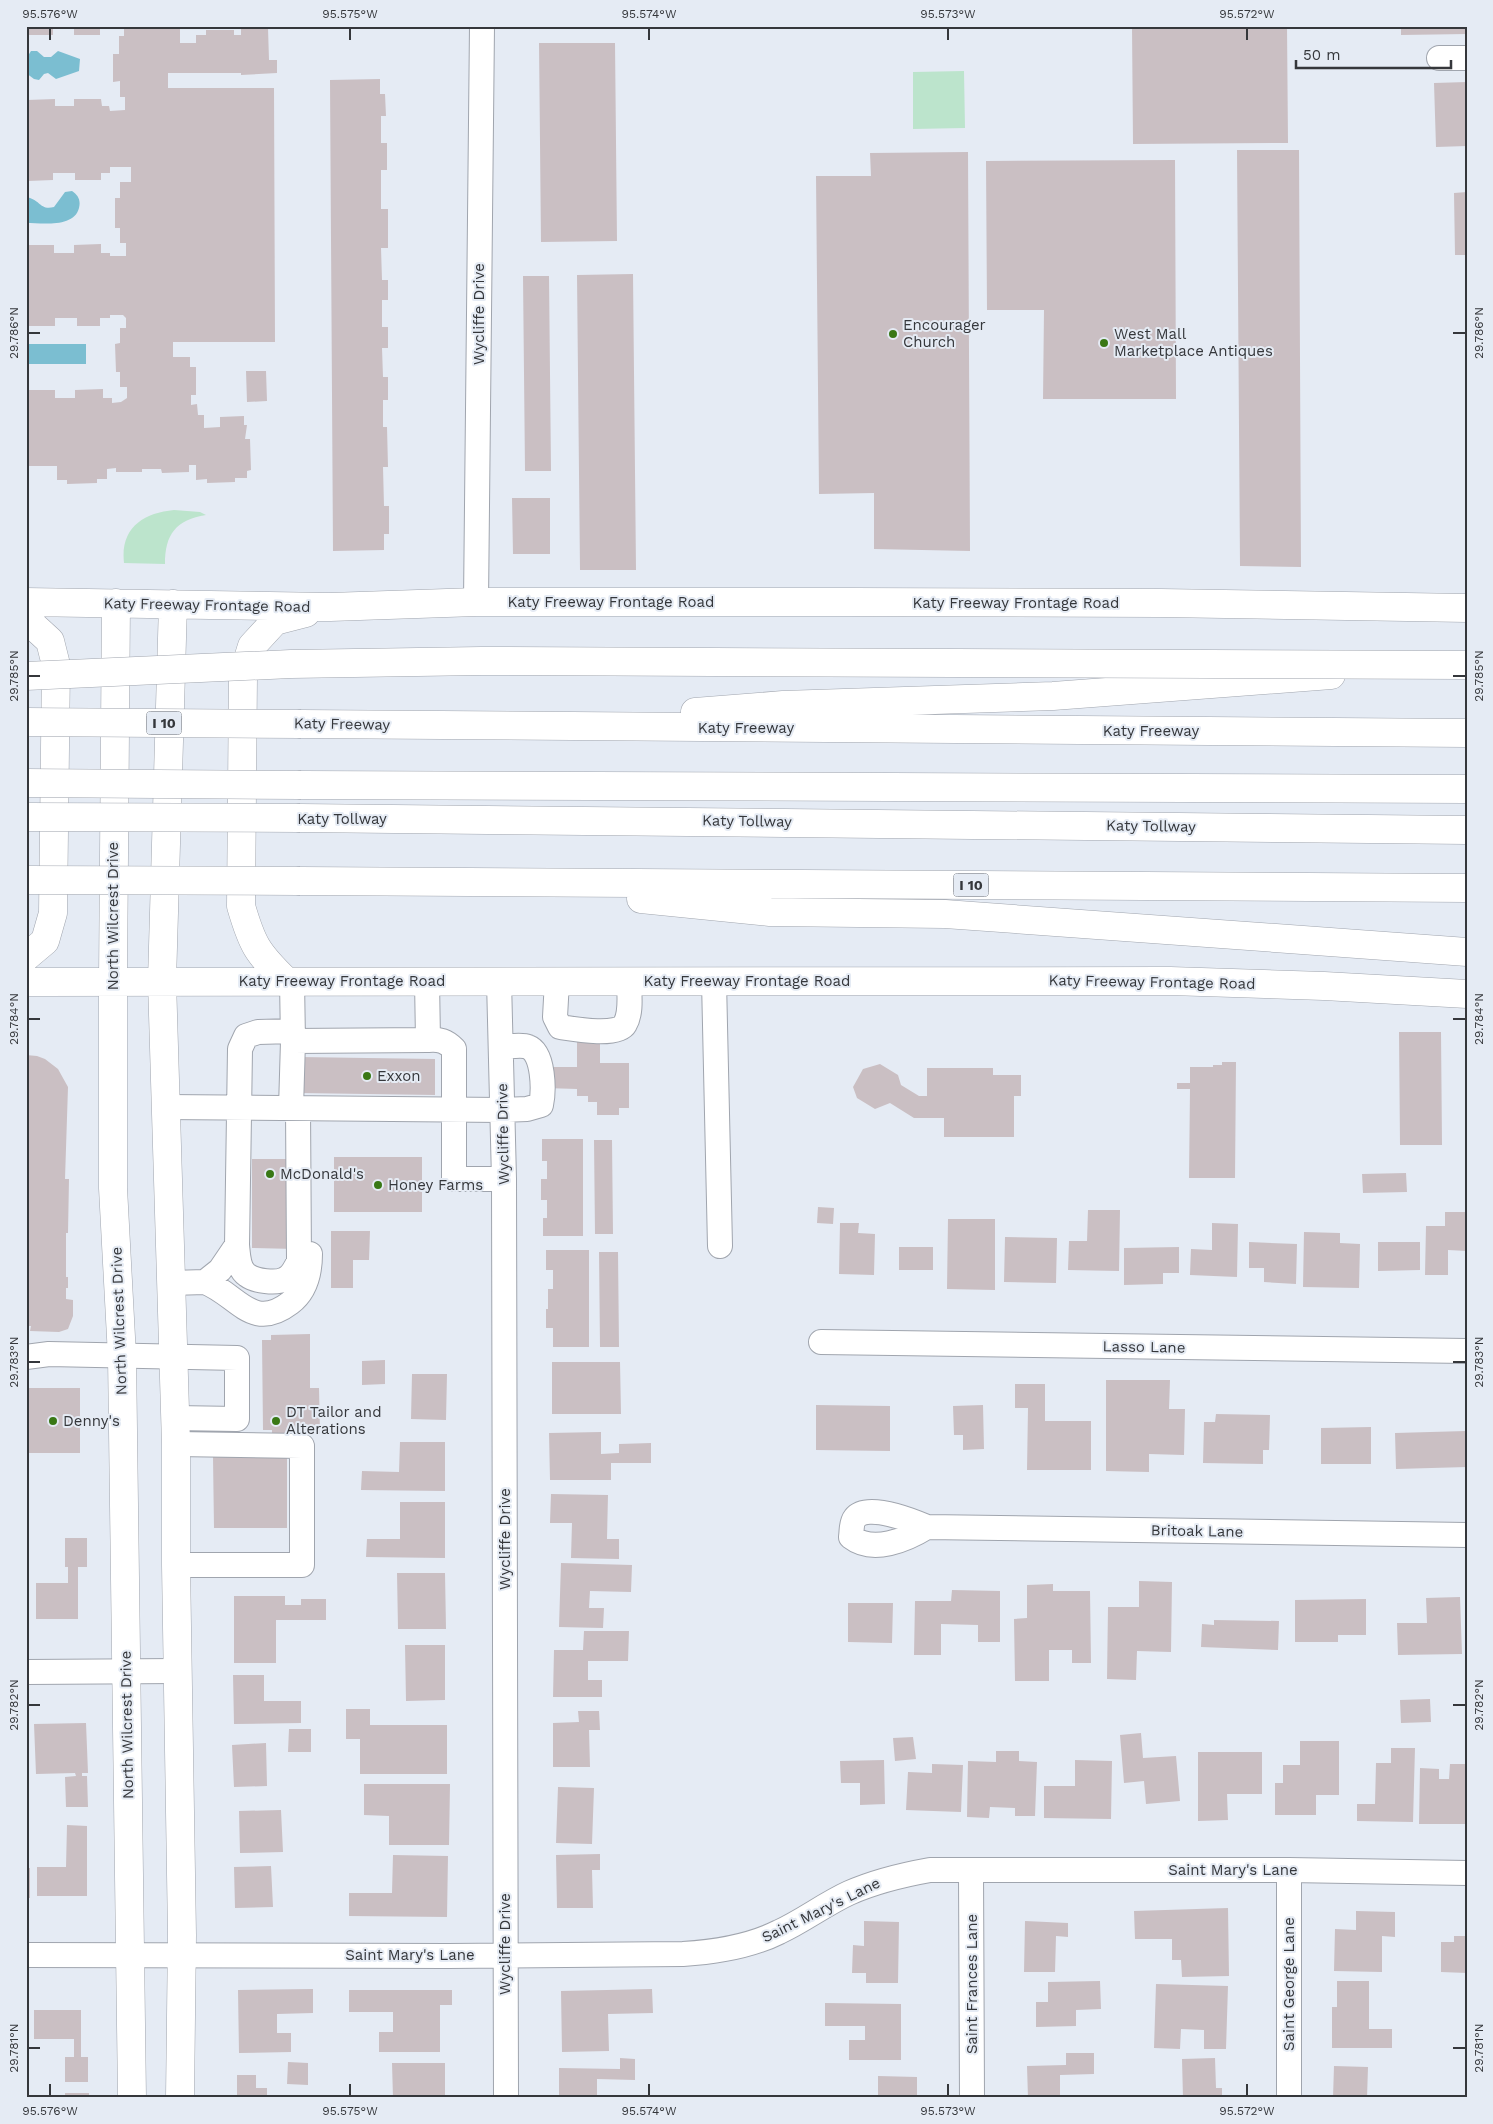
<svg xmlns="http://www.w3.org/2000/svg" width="1493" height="2124" viewBox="0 0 1493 2124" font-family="'Work Sans',sans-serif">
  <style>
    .green { fill: #bce4cc }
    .water { fill: #7bbed1 }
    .building { fill: #cabfc3 }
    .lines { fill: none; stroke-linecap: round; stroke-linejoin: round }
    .minor-casing { stroke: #a0a5ae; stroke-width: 26 }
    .major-casing { stroke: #a0a5ae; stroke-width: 29 }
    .highway-casing { stroke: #a0a5ae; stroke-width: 29 }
    .minor { stroke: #fff; stroke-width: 24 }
    .major { stroke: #fff; stroke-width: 28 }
    .highway { stroke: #fff; stroke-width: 28 }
    .highway-bridge-casing { stroke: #a0a5ae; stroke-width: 29; stroke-linecap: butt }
    .highway-bridge { stroke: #fff; stroke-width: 28 }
    .ticks { fill: none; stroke: #35373b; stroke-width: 2 }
    .poi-dot { fill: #397815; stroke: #e5ebf4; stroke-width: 2 }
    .labels { text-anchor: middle; stroke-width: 4; stroke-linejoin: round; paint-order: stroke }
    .shield { fill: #e5ebf4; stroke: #6a6d72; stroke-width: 1 }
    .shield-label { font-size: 14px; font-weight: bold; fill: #35373b }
    .street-label { font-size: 15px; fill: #35373b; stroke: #e5ebf4 }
    .poi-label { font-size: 15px; fill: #35373b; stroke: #e5ebf4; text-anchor: start }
    .neatline { fill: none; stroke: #35373b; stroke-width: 2 }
    .ticks-label { font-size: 12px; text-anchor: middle; fill: #35373b }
  </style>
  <rect width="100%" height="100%" fill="#e5ebf4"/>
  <!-- green -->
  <path class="green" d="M964,71L965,128L913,129V72Z
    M174,510L200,512L206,515C176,520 165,534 165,564L124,563C120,528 143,513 174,510Z"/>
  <!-- water -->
  <path class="water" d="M31,51H37L44,57H51L58,51L80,59L79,71L56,79L48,73L44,74L39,80L34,79L26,73V59Z
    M72,191C78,195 81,200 79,208C74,228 42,223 26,223V197C40,199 40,211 54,207L65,192Z
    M26,344H86V364H26Z"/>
  <!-- building -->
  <path class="building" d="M28,26H53V35H28Z
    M74,26H100V35H74Z
    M124,26H187V28H180V43H196V35H206V30H234V35H241V26L268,28L269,60H277V73L241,75V73H168V88H274L275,342H173V357H190V367H196V395H191V405L197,404L198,415H204V428L220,427V417L244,416V425H247L245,439H250L251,470L247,471V478H235V482L207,483V479L196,480V465H189V472L162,473L161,469H142V472H116V468L107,469V479H97V483L67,484V480H57V466H26V398H28V390H55V398H75V390L103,389V398H112V403L121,402L127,398V387H120V372H116L115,344L120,343V328H126V318L123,315H110V318H100V326H77V318H55V326H29V318H26V253H29V245H54V253H74V245L101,244V253H110V256H126V243H120V228H115V198H120V182H131V167H110V173H101V180H75V173H53V180L28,181V173H26L27,100L55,99V106H74V99H101L102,106H109L110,111L125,110V97H120V81L113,82V54H119V36H124Z
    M1132,26H1287L1288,143L1133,144Z
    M1401,26H1467V34L1401,35Z
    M539,43H615L617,241L541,242Z
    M380,79V94H385L386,116H381V143H387V170H381V209H388V248H381L382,280H388V300H382V327H388V348H382L383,377H388V400H383V427H387L388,467H383L384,506H389V534H384V550L333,551L330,80Z
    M1467,82V146L1436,147L1434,83Z
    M1237,150H1299L1301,567L1240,566Z
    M968,152L970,551L874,549V493L819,494L816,176H871L870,153Z
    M1175,160L1176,399H1043L1044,310H987L986,161Z
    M1467,192V255H1455L1454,193Z
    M633,274L636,570H580L577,275Z
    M523,276H549L551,471H525Z
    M246,371H266L267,401L247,402Z
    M512,498H550V554H513Z
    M1399,1032H1441L1442,1145H1400Z
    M577,1033H600V1063H629V1108H619V1115H597V1102H588V1096H577V1089L545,1088V1067H577Z
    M26,1055L37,1056L45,1059L58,1069L68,1087L65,1179H69L68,1233H66V1277H68V1288H66V1299L73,1300V1316L68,1329L59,1332L30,1331L31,1326H26Z
    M299,1057L435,1059V1095L299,1093Z
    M1222,1062H1236L1235,1178H1189L1190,1089H1177V1083H1190V1067H1213V1065H1222Z
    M880,1064L898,1075L901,1085L919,1096H927V1068H993V1075H1021V1096H1014V1137H944V1118H914L890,1103L875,1109L857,1098L853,1087L863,1069Z
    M542,1139H583V1236H543V1218H547V1200H541V1179H547V1161H542Z
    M594,1140H612L613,1234H595Z
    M334,1157H422V1212H334Z
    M252,1159H293L295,1249L252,1248Z
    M1406,1173L1407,1192L1363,1193L1362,1174Z
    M818,1207L834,1208L833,1224L817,1223Z
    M1088,1210H1120L1119,1271L1068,1270L1069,1241H1087Z
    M1445,1212H1467V1251L1448,1250V1275H1425L1426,1226H1445Z
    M948,1219H995V1290L947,1289Z
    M840,1223H859L858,1233L875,1234L874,1275L839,1274Z
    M1212,1223L1238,1224L1237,1277L1190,1275L1191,1249L1212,1250Z
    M331,1231H370L369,1260H353V1288H331Z
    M1304,1232L1340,1233V1243L1360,1244L1359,1288L1303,1287Z
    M1005,1237L1057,1238L1056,1283L1004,1282Z
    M1249,1242L1297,1244L1296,1284L1264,1282V1268H1249Z
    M1378,1242H1420V1270L1378,1271Z
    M899,1247H933V1270H899Z
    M1179,1247V1273H1163V1284L1124,1285V1248Z
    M546,1250H589V1347H553V1328H546V1309H548V1289H553V1270H546Z
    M599,1252H618L619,1347H600Z
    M310,1334V1388H319L320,1434H272V1430H263L262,1340H271V1335Z
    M385,1360V1384L362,1385V1361Z
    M552,1362H620L621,1414H552Z
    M412,1374H447L446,1420L411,1419Z
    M1106,1380H1170L1169,1409H1185L1184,1455L1149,1454V1472L1106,1471Z
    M1015,1384H1045V1421H1091V1470H1027L1028,1408H1015Z
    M26,1388H80V1453H26Z
    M816,1405L890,1406V1451L816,1450Z
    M983,1405L984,1449L963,1450V1435H954L953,1406Z
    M1216,1414L1270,1415L1269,1450H1263V1464L1203,1463L1204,1422H1215Z
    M1371,1427V1464H1321V1428Z
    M1466,1431L1467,1467L1396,1469L1395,1433Z
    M601,1432V1454L619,1453V1444L651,1443V1463H611V1480H550L549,1433Z
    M400,1442H445V1491L361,1490L362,1471L399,1472Z
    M213,1457H287V1528H214Z
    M551,1494L608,1495L607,1539H619V1559L571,1558L572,1523H550Z
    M400,1502H445V1558L366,1557L367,1539H400Z
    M65,1538H87V1567H78V1619H36V1583H68V1567H65Z
    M561,1563L632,1565L631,1592L590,1591L589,1608H604L603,1628L559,1627Z
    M397,1573H445L446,1629H398Z
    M1139,1581L1172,1582L1171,1652L1137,1651L1136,1680L1107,1679L1108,1607H1139Z
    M1053,1584V1591H1090L1091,1663H1072V1650H1049V1681H1015L1014,1619L1027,1618V1585Z
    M952,1590L1000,1591V1642H978V1625L941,1624V1655H914L915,1601H951Z
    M234,1596H285V1605H301V1599H326V1620H276V1663H234Z
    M1460,1597L1462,1654L1398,1655L1397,1623H1427L1426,1598Z
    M1366,1599V1635H1338V1642H1295V1600Z
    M848,1603H893L892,1643L848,1642Z
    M1214,1620L1279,1621L1278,1650L1201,1647L1202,1624L1214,1625Z
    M584,1631H629L628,1661H588V1680H602V1697H553L554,1650H583Z
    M405,1645H445V1700L406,1701Z
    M233,1675H264V1701H301V1723L234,1724Z
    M1430,1699L1431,1722L1401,1723L1400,1700Z
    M346,1709H370V1725H447V1774H360V1739H346Z
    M578,1711H599L600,1730H589L590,1767H553V1723L579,1722Z
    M86,1723L88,1773H82V1776H87L88,1807H66L65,1777L76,1776L75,1773L36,1774L34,1724Z
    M289,1729H311V1752H288Z
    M1141,1733L1143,1758L1176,1756L1180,1801L1146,1804L1144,1781L1124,1783L1120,1735Z
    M913,1737L916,1759L895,1761L893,1738Z
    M1300,1741H1339V1795H1316V1815H1275V1783H1283V1765H1300Z
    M266,1743L267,1786L234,1787L232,1745Z
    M1391,1748H1415L1413,1822L1357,1821V1804H1375L1376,1763H1391Z
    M996,1751H1019V1761L1037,1762L1035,1816H1015V1808L990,1807L989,1818L967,1817L968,1761L996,1762Z
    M1198,1752H1262V1794H1227L1228,1820L1198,1821Z
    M884,1760L885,1804L860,1805V1783H841L840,1761Z
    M1075,1760L1112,1761L1111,1819L1044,1818V1786H1075Z
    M932,1764L963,1765L961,1812L906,1810L908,1772L932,1773Z
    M1450,1764H1467V1824H1419L1420,1768L1439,1769V1779H1449Z
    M364,1784H450L449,1845H389V1816L364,1815Z
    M558,1787L594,1788L592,1844L556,1843Z
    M281,1810L283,1852L240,1853L239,1811Z
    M67,1825L87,1826V1896H37V1867H66Z
    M600,1854V1870H592L593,1908H557L556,1855Z
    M393,1855L448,1856L447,1917L349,1916V1893H392Z
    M271,1866L273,1907L235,1908L234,1867Z
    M26,1868H30V1898H26Z
    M1228,1908L1229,1976L1182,1977L1181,1960H1172V1939H1135L1134,1911Z
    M1356,1911L1395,1912V1937L1382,1936V1972L1334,1971L1335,1929L1356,1930Z
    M864,1921L899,1922L898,1983H866V1973H852L853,1945L864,1946Z
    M1025,1921L1068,1923V1937L1056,1936L1055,1972H1024Z
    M1454,1936H1467V1973L1441,1972V1942H1454Z
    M1100,1981L1101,2009L1076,2010V2026L1036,2027V2002H1048V1982Z
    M1337,1981H1369V2029H1392V2048H1332V2007H1337Z
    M1156,1984L1228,1986L1226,2049H1204V2030L1181,2029L1180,2049L1154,2048Z
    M313,1989V2013L277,2014V2033H291V2052L239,2053L238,1990Z
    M652,1989L653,2013L608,2014L609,2051L562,2052L561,1991Z
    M349,1990H452V2005H440V2052H379V2032H393V2012H349Z
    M825,2003L901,2004V2060H849V2040H865V2026H825Z
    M34,2010H81V2057H88V2082H65V2057H74V2039H34Z
    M1066,2053H1094V2074L1060,2075V2098H1028L1027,2066L1066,2065Z
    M620,2058L635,2059V2080L597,2079V2098H559V2068L620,2069Z
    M1215,2058L1216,2088H1222V2098H1183L1182,2059Z
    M288,2062L308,2063V2085L287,2084Z
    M392,2063H445V2098H393Z
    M1334,2066L1368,2067L1367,2098H1333Z
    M237,2075H256V2088H267V2098H237Z
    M878,2076L917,2077V2098H878Z
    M65,2093H89V2098H65Z"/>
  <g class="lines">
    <defs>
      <path id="minor" d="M1439,58H1467
        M476,602L482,26
        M292,981L293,1041L428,1040L427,981
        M499,981L504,1179L506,2098
        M557,981L555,1017L560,1027C573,1029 618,1037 625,1024C632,1012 629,994 629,981
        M714,981L720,1246
        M293,1031L258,1032L246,1036L240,1049L237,1245C238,1254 238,1269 247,1275C255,1281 276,1284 285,1279C292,1276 296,1267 299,1261L298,1108
        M428,1040C440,1039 446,1041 454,1049V1179H504
        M166,1107L502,1110L527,1109L541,1105C544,1091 544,1053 528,1047C521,1044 508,1047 501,1047
        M291,1108L293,1041
        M205,1282C238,1295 252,1332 290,1303C306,1291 310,1273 310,1254
        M171,1283L205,1282L220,1270L237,1245
        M821,1342L1467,1351
        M26,1357L49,1354L237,1358V1419L175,1418
        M927,1527C906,1540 873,1554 851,1537C852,1530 851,1523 855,1518C867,1502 913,1521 927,1527L1467,1535
        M176,1565H302V1446L176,1444
        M26,1672L178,1671
        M1289,1870V2098
        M971,1871L972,2098
        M26,1955L448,1956L683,1954C716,1952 749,1947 779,1932C803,1921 825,1904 849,1893C876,1881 902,1875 930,1870H1289L1467,1873"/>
      <path id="major" d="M26,602L330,607L476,602H851L1161,603L1467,608
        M116,603L113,982V1188L122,1356L132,2098
        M173,604L162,981L176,1444V1565L182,1935L180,2098
        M26,619L50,641L56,665L53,913L45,941L26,957
        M286,981C257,953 252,944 241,906L243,675L252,646L275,621L306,613
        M26,982L1170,981L1324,986L1467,994"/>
      <path id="highway" d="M695,712L783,705L1053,696L1331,675
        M301,724L1467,733
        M301,785L1467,789
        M300,818L1467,830
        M300,881L1467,888
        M641,899L770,912L945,914L1467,952"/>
    </defs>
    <!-- minor casing -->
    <use href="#minor" class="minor-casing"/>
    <!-- major casing -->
    <use href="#major" class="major-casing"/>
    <!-- highway casing -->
    <use href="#highway" class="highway-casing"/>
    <!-- minor -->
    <use href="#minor" class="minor"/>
    <!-- major -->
    <use href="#major" class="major"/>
    <!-- highway -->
    <use href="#highway" class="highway"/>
    <defs>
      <path id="highway-bridge" d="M26,676L291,664L481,661L1467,665
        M26,722L301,724
        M26,783L301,785
        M26,817L300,818
        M26,880L300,881"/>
    </defs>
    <!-- highway-bridge casing -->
    <use href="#highway-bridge" class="highway-bridge-casing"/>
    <!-- highway-bridge -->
    <use href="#highway-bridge" class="highway-bridge"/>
  </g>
  <!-- ticks -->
  <path class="ticks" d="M50,28V40M350,28V40M649,28V40M948,28V40M1247,28V40M28,333H40M1453,333H1466M28,676H40M1453,676H1466M28,1019H40M1453,1019H1466M28,1362H40M1453,1362H1466M28,1705H40M1453,1705H1466M28,2048H40M1453,2048H1466M50,2084V2096M350,2084V2096M649,2084V2096M948,2084V2096M1247,2084V2096"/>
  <!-- markers -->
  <g class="poi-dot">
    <circle cx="893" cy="334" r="5"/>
    <circle cx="1104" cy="343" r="5"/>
    <circle cx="367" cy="1076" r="5"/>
    <circle cx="270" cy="1174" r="5"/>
    <circle cx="378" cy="1185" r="5"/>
    <circle cx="53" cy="1421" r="5"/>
    <circle cx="276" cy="1421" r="5"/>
  </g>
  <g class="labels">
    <!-- shield labels -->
    <g class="shield">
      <rect x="146.5" y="711.5" width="35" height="23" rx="4"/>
      <rect x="953.5" y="873.5" width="35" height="23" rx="4"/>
    </g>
    <g class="shield-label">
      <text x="164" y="728">I 10</text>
      <text x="971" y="890">I 10</text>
    </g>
    <!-- street labels -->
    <g class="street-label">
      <text transform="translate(479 314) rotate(-90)" y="5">Wycliffe Drive</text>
      <text x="611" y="607">Katy Freeway Frontage Road</text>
      <text x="1016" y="608">Katy Freeway Frontage Road</text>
      <text transform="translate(207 605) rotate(1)" y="5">Katy Freeway Frontage Road</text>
      <text transform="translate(342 724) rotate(1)" y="5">Katy Freeway</text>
      <text x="746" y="733">Katy Freeway</text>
      <text x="1151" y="736">Katy Freeway</text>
      <text x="342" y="824">Katy Tollway</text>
      <text transform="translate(747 821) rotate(1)" y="5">Katy Tollway</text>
      <text transform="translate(1151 826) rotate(1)" y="5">Katy Tollway</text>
      <text transform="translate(113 916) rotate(-90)" y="5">North Wilcrest Drive</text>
      <text x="342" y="986">Katy Freeway Frontage Road</text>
      <text x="747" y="986">Katy Freeway Frontage Road</text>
      <text transform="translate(1152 982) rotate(1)" y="5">Katy Freeway Frontage Road</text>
      <text transform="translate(503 1134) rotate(-91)" y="5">Wycliffe Drive</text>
      <text transform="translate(119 1321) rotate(-92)" y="5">North Wilcrest Drive</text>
      <text transform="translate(1144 1347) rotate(1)" y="5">Lasso Lane</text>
      <text transform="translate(1197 1531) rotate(1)" y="5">Britoak Lane</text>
      <text transform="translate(505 1539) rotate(-90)" y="5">Wycliffe Drive</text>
      <text transform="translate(127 1725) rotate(-91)" y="5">North Wilcrest Drive</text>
      <text x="1233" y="1875">Saint Mary's Lane</text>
      <text transform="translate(821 1910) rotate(-26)" y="5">Saint Mary's Lane</text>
      <text transform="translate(505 1944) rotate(-90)" y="5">Wycliffe Drive</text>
      <text x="410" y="1960">Saint Mary's Lane</text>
      <text transform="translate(972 1984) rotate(-90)" y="5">Saint Frances Lane</text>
      <text transform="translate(1289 1984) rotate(-90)" y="5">Saint George Lane</text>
    </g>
    <!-- poi labels -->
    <g class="poi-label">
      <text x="903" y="330">Encourager<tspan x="903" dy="17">Church</tspan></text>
      <text x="1114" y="339">West Mall<tspan x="1114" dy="17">Marketplace Antiques</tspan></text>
      <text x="377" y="1081">Exxon</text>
      <text x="280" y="1179">McDonald's</text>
      <text x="388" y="1190">Honey Farms</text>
      <text x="286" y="1417">DT Tailor and<tspan x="286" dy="17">Alterations</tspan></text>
      <text x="63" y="1426">Denny's</text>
    </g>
  </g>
  <!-- border -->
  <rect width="1493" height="2124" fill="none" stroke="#e5ebf4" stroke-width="55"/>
  <!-- scale -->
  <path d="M1296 60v8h155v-8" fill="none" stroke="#35373b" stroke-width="2.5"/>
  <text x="1303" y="60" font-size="15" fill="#35373b" stroke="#e5ebf4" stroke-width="4" paint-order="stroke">50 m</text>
  <rect x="28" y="28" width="1438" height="2068" class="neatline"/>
  <g class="ticks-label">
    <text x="50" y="18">95.576°W</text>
    <text x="350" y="18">95.575°W</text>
    <text x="649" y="18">95.574°W</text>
    <text x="948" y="18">95.573°W</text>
    <text x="1247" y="18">95.572°W</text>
    <text transform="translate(14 333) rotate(-90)" y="4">29.786°N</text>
    <text transform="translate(1479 333) rotate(-90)" y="4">29.786°N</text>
    <text transform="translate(14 676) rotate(-90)" y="4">29.785°N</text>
    <text transform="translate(1479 676) rotate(-90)" y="4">29.785°N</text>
    <text transform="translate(14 1019) rotate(-90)" y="4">29.784°N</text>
    <text transform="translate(1479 1019) rotate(-90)" y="4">29.784°N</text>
    <text transform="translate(14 1362) rotate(-90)" y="4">29.783°N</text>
    <text transform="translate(1479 1362) rotate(-90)" y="4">29.783°N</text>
    <text transform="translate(14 1705) rotate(-90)" y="4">29.782°N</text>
    <text transform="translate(1479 1705) rotate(-90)" y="4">29.782°N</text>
    <text transform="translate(14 2048) rotate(-90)" y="4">29.781°N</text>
    <text transform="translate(1479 2048) rotate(-90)" y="4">29.781°N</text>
    <text x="50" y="2115">95.576°W</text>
    <text x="350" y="2115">95.575°W</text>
    <text x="649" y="2115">95.574°W</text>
    <text x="948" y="2115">95.573°W</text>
    <text x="1247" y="2115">95.572°W</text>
  </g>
</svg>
